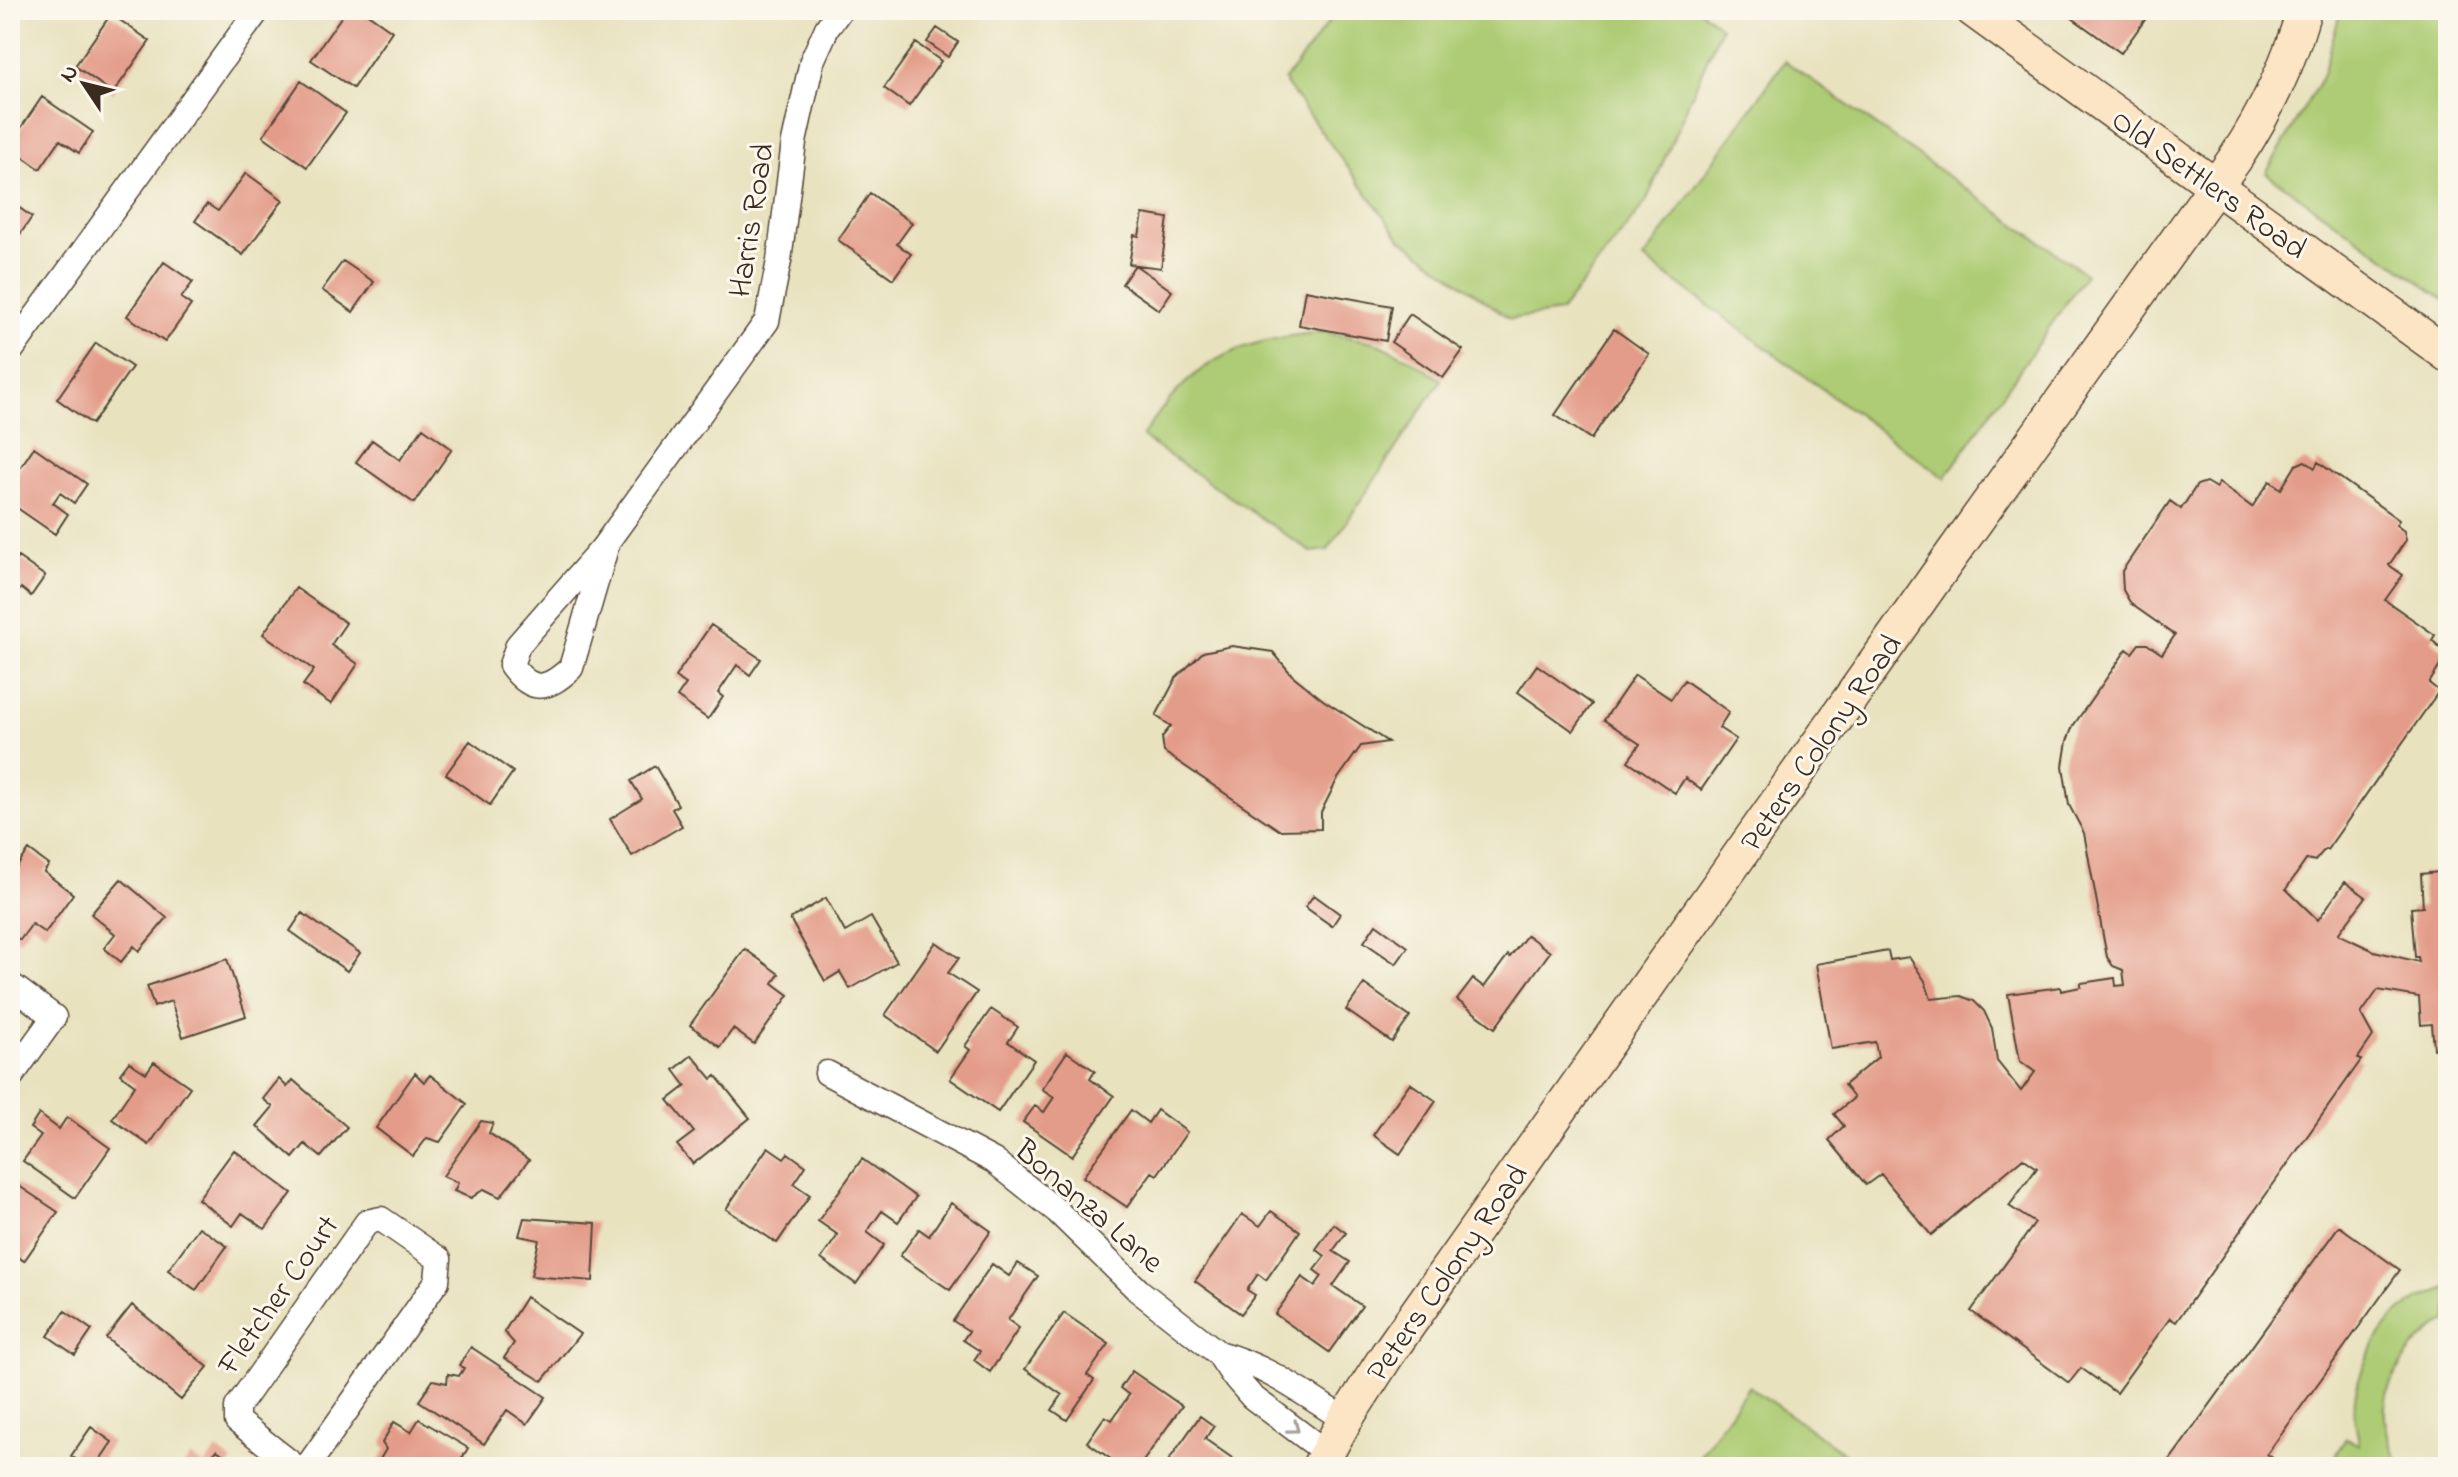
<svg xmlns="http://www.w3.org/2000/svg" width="2458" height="1477" viewBox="0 0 2458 1477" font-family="'Indie Flower',sans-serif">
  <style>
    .green { fill: #adcc74; stroke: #747b49; stroke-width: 2 }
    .building { fill: #e49c8a }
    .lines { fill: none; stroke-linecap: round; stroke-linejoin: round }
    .street-casing { stroke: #554636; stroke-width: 27 }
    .secondary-casing { stroke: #554636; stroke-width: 37 }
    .street { stroke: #fff; stroke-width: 24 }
    .secondary { stroke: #fce5c4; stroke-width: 34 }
    .oneway { stroke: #a79f9a }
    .labels { text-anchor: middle; stroke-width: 6; stroke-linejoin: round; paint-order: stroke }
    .street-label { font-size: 32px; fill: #3b2a1e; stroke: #fbf7ec }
  </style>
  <rect width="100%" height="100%" fill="#fbf7ec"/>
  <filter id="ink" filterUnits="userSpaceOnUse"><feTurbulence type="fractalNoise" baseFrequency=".0125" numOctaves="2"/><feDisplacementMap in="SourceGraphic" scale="16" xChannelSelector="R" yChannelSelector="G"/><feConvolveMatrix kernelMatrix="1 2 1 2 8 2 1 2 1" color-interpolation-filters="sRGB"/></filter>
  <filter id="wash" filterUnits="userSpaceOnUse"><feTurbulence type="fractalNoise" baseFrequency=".006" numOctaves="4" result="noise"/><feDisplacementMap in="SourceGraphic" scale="32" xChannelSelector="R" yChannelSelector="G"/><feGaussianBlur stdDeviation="1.8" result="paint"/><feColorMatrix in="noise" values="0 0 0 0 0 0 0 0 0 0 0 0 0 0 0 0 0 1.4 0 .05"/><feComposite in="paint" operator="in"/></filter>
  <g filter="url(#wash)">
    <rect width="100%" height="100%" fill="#e8e2bf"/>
    <!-- green -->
    <path class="green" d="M1338,10H1700L1721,27L1646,202L1560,312L1510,319L1400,238L1284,81Z
      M2341,10H2448V302L2266,173L2322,77Z
      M1785,61L2086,274L1945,478L1644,259Z
      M1322,332L1374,342L1408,358L1441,380L1328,550L1311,552L1142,437C1192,361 1233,341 1322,332Z
      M2448,1288V1322C2419,1332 2388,1376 2385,1406C2383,1426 2392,1450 2402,1467H2335L2330,1463L2346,1438L2359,1445C2358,1433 2354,1420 2354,1408C2356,1372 2376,1332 2403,1309C2417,1299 2432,1293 2448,1288Z
      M1749,1386L1863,1467H1692Z"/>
    <g id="blocks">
      <!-- building -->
      <path class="building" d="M346,10H362L392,31L353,88L311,60Z
        M2061,10H2152L2121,53Z
        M111,14L150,41L113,93L75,66Z
        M937,28L958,42L948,57L927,42Z
        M916,43L941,61L909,106L884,88Z
        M301,81L346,113L307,167L263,136Z
        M42,97L93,132L79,153L60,140L40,169L10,148V144Z
        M246,173L283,200L243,255L195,221L207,204L218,211Z
        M870,193L912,223L897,244L911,254L893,279L838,240Z
        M10,201L32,217L10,249Z
        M1143,214L1168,218L1161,268L1129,264L1134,235L1139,236Z
        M343,261L374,282L353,312L322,290Z
        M164,262L193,282L181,298L191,305L165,342L127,316Z
        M1135,265L1172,291L1159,310L1122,284Z
        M1305,290L1392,306L1386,341L1299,325Z
        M1410,314L1463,350L1443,378L1391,342Z
        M1614,329L1649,354L1591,439L1555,415Z
        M96,343L132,367L92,424L57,399Z
        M423,428L452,449L414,503L356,462L372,440L400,460Z
        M34,447L87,484L74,503L60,493L53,503L68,514L55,534L10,503V483Z
        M2305,461L2315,468L2318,462L2399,520L2396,525L2404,531L2406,540L2389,565L2403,575L2385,600L2435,635L2432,640L2443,650L2445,658L2429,683L2439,691L2327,850L2325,849L2315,861L2307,859L2286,889L2318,920L2345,882L2366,897L2338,934L2374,951L2419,962L2418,957H2415L2411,908L2423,907L2421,874L2448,871V1048L2434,1049L2432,1024L2421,1025L2419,997L2378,990L2361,1014L2373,1036L2358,1058L2361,1060L2176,1322L2170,1318L2116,1393L2081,1368L2069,1383L1971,1311L2035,1223L2009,1206L2037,1168L2023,1158L1931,1235L1881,1174L1866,1185L1829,1140L1844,1126L1834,1114L1854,1098L1844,1085L1878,1057L1875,1042L1831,1049L1816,964L1888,951L1890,960L1909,957L1925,981L1931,999L1961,996L1974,1001L1984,1011L1992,1028L1997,1061L2021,1091L2035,1072L2020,1061L2008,994L2060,987L2061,991L2081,987V983L2115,978L2116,986L2125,985L2123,970L2113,966L2107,957L2084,833L2069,805L2063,766L2067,741L2073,726L2127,649L2132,653L2139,644H2147L2162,654L2175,635L2131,604L2123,590L2122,571L2170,501L2181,509L2197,485L2206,482L2216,488L2219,483L2252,507L2270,481L2281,489L2296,465Z
        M18,557L45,576L31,596L21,588L10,604V569Z
        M296,588L346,623L331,645L358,664L331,704L303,685L314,670L263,634Z
        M711,625L761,659L750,675L737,665L718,693L723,697L708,719L677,697L686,684L675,677Z
        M1232,646L1273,652L1292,675L1323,700L1388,742L1361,746L1337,780L1321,812V829L1279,830L1164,752L1162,737L1171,726L1156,716L1176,678L1203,652Z
        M1537,665L1592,704L1573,731L1518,692Z
        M1635,675L1671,699L1684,680L1729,712L1719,728L1736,739L1701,790L1685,778L1675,793L1628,761L1640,744L1604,720Z
        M470,741L513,772L490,805L446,774Z
        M655,766L678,805L672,809L682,826L632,856L610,819L642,799L631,781Z
        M29,850L49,865L44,872L73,894L45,933L32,924L20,940L10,933V876Z
        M121,879L167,918L139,951L134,946L121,962L104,948L115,934L91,914Z
        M1314,895L1340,914L1332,926L1305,907Z
        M826,898L845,932L871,917L897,962L850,989L840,972L825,981L790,919Z
        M302,913L360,953L347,971L290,931Z
        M1376,924L1408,947L1396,964L1364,942Z
        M1527,935L1550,952L1495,1028L1457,1000L1473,979L1484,987L1508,955L1510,957Z
        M936,942L959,958L948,973L977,992L936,1051L885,1015Z
        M745,949L779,974L773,983L789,995L754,1044L733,1029L720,1047L690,1025Z
        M227,959L246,1016L183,1037L171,1001L154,1007L147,986Z
        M1364,984L1410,1017L1392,1042L1346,1010Z
        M991,1009L1018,1027L1008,1042L1034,1060L998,1112L950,1079L970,1050L965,1046Z
        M1067,1052L1095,1071L1090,1079L1114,1096L1072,1156L1023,1122L1035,1106L1044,1112L1054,1097L1042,1089Z
        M692,1055L712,1079L716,1076L750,1118L693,1164L677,1145L694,1132L668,1100L686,1086L674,1070Z
        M129,1062L146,1073L154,1062L190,1087L149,1145L112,1119L135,1085L120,1074Z
        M415,1073L424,1082L430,1075L467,1104L440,1142L427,1138L413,1156L376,1128Z
        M279,1079L287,1087L293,1080L347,1127L321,1157L305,1144L293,1158L257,1126L273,1107L263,1099Z
        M1410,1083L1436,1101L1400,1154L1373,1135Z
        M1131,1110L1148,1123L1157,1110L1187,1132L1157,1175L1152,1172L1127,1207L1083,1177Z
        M39,1114L59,1129L67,1117L110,1148L75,1198L23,1161L41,1136L30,1128Z
        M481,1121L493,1123L489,1133L529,1160L500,1197L484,1189L471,1198L454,1191L458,1183L443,1176Z
        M768,1147L784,1158L788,1153L806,1166L794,1184L810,1195L777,1243L726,1209Z
        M234,1150L292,1193L265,1229L242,1213L233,1226L198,1199Z
        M862,1159L916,1197L898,1222L882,1211L867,1232L884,1245L856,1284L821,1259L838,1235L818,1221Z
        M16,1184L58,1212L24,1261L10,1251V1192Z
        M951,1203L991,1231L950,1290L900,1256L919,1229L929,1236Z
        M1271,1211L1300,1231L1266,1280L1258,1274L1247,1290L1255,1295L1241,1314L1195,1281L1242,1214L1260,1226Z
        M524,1218L596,1223L593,1281L531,1276L539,1240L519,1236Z
        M1334,1224L1346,1233L1333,1251L1350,1262L1333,1286L1362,1306L1329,1352L1275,1314L1302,1277L1315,1286L1322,1276L1314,1270L1325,1256L1316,1249Z
        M2339,1226L2400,1270L2267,1454L2285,1467H2165Z
        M199,1227L227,1246L196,1290L168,1270Z
        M1018,1263L1038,1276L1008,1320L1019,1328L990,1372L974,1360L980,1351L963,1340L969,1331L953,1321L992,1264L1009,1276Z
        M526,1297L580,1334L542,1381L504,1358L514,1343L504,1332Z
        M132,1305L208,1367L181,1400L106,1338Z
        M65,1311L92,1330L75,1355L48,1336Z
        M1064,1313L1109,1344L1087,1375L1094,1380L1067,1420L1052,1410L1062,1395L1025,1369Z
        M471,1347L546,1397L527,1424L507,1410L484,1444L419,1401L433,1380L447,1383L448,1374L459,1376L464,1368L459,1365Z
        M1132,1371L1182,1406L1139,1467H1122L1087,1442L1105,1416L1112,1420L1129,1395L1120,1388Z
        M1200,1416L1214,1426L1205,1439L1245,1467H1164Z
        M419,1419L468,1448L457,1467L376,1466L386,1449L382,1443L394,1422L411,1432Z
        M91,1427L112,1442L95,1467H88L71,1456Z
        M217,1450L233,1462L228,1467H182L191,1456L204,1465Z"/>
    </g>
  </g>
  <g filter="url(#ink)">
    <use href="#blocks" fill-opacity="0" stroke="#554636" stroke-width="2"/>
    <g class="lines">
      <defs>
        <path id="street" d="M10,352L258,10
          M608,541L571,668C547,690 532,694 511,665L518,645L602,549L767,321L779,261L794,142L812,61L827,28L840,10
          M10,984L54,1017L10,1078
          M827,1073L994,1161L1057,1211L1139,1291L1218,1353L1232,1374L1252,1397L1328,1454
          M1218,1353C1267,1366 1303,1393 1345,1420
          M296,1467L237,1421V1407L367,1222L381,1219L439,1259L437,1281L307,1467"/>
        <path id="secondary" d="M1973,10L2448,355
          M1319,1467L1345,1420L1387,1355L1943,567L2235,159C2266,113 2289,63 2304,10"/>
      </defs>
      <!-- street casing -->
      <use href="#street" class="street-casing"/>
      <!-- secondary casing -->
      <use href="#secondary" class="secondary-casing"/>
      <!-- street -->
      <use href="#street" class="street"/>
      <!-- secondary -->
      <use href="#secondary" class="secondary"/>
    </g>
    <!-- one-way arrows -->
    <defs><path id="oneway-chevron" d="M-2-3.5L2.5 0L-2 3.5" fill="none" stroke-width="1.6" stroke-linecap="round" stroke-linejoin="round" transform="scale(2)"/></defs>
    <use class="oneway" href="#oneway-chevron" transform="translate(1294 1428) rotate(37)"/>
  </g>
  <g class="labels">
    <!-- street labels -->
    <g class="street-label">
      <text transform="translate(2210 183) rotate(36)" y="11">Old Settlers Road</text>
      <text transform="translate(750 220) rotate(-81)" y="11">Harris Road</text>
      <text transform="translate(1820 742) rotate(-55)" y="11">Peters Colony Road</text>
      <text transform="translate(1090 1205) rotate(41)" y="11">Bonanza Lane</text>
      <text transform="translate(1446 1272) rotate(-55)" y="11">Peters Colony Road</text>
      <text transform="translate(277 1294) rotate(-55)" y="11">Fletcher Court</text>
    </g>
  </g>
  <!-- margin -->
  <rect width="2458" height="1477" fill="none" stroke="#fbf7ec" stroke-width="40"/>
  <!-- north arrow -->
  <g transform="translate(84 84) rotate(305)" stroke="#fbf7ec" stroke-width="6" paint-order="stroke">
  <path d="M0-6L14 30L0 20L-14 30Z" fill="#3b2a1e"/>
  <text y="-12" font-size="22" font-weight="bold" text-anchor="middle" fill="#3b2a1e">N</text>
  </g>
</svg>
